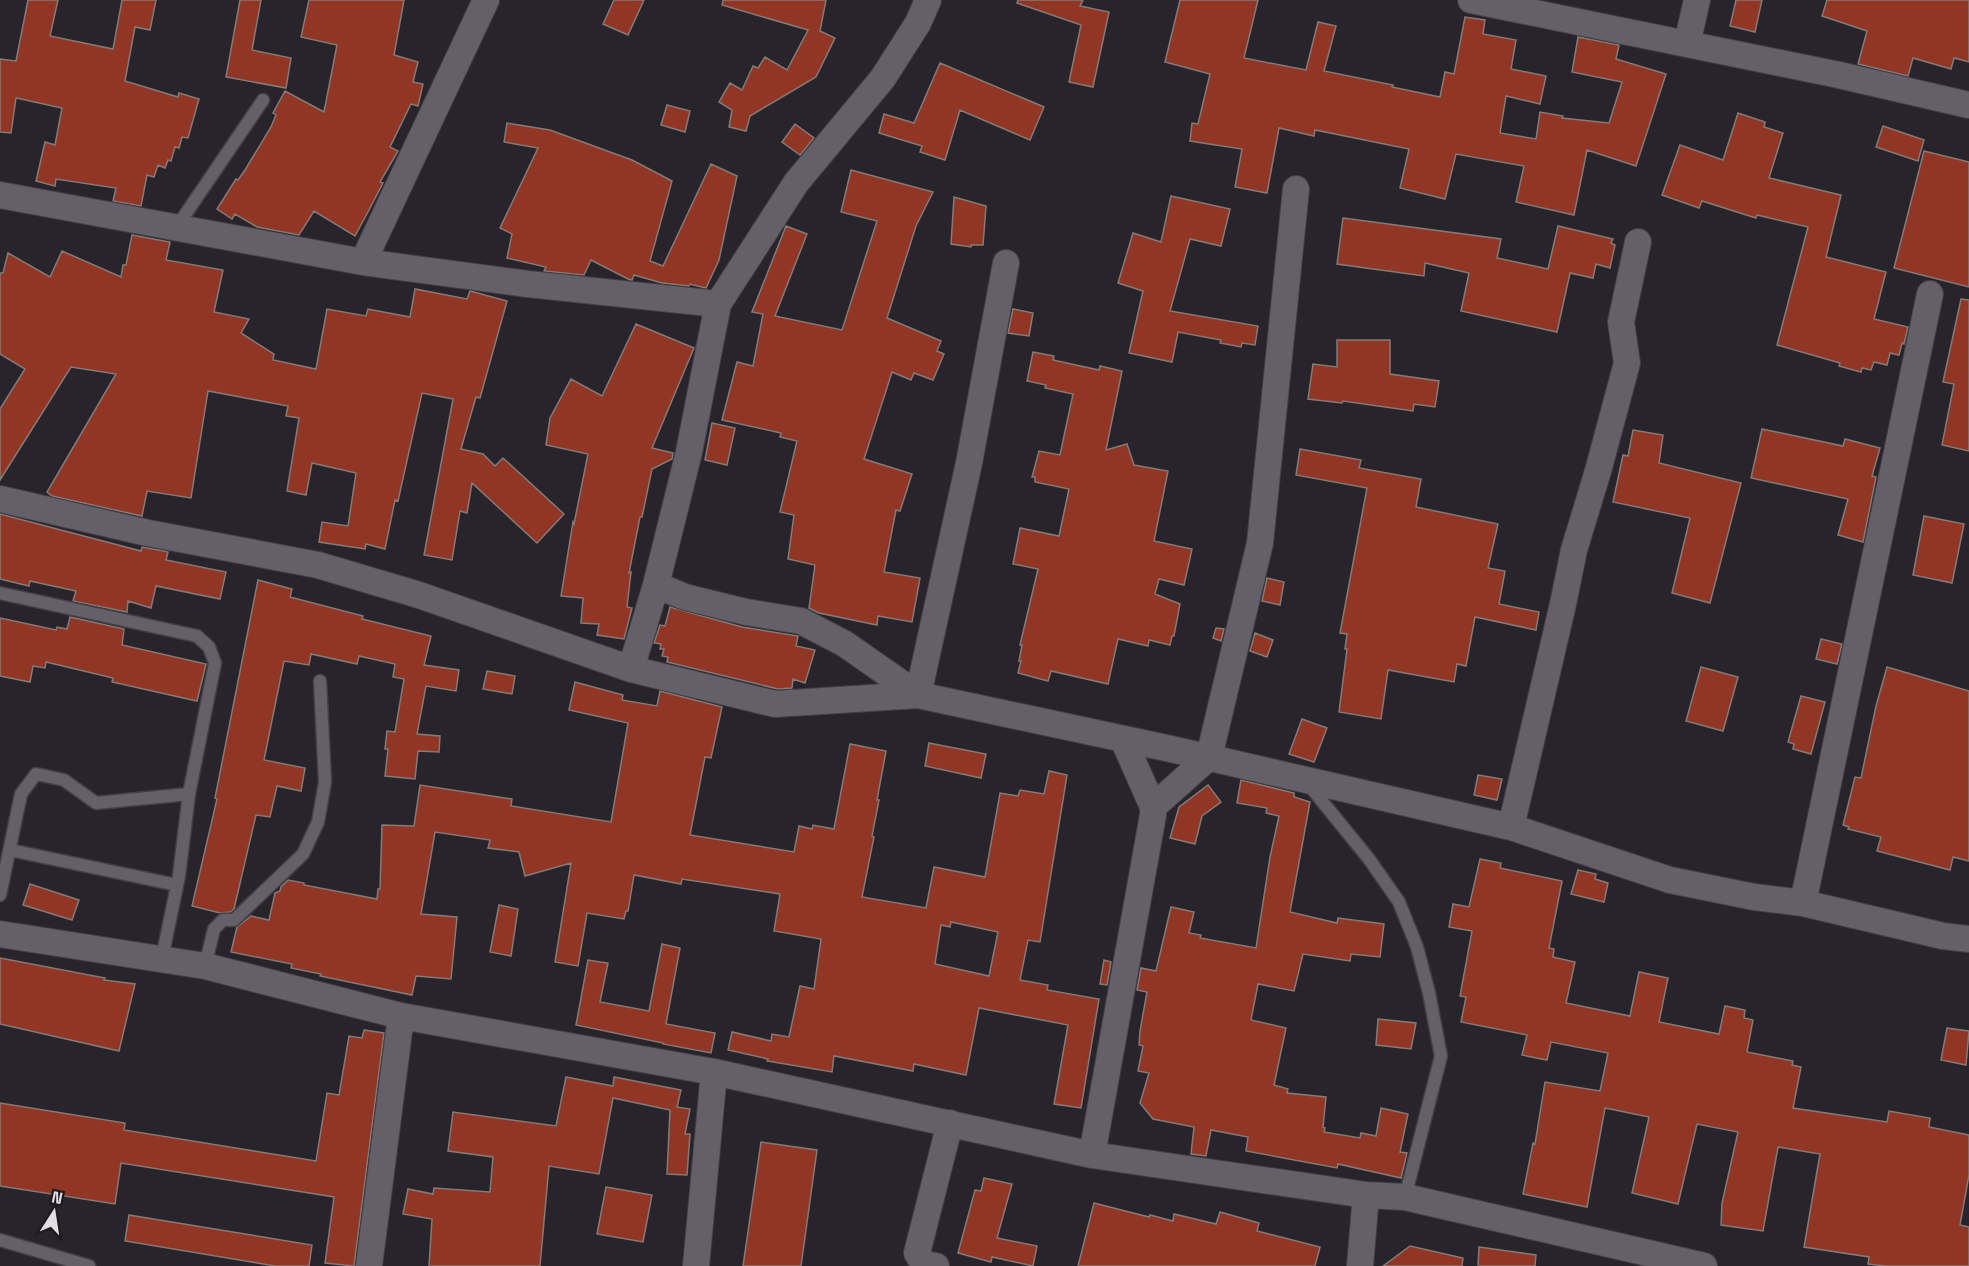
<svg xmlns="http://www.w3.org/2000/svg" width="1969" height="1266" viewBox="0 0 1969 1266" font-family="'Space Grotesk',sans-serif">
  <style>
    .building { fill: #913625; stroke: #857a77; stroke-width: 1.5; fill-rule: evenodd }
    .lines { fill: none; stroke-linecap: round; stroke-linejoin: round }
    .lane-casing { stroke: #423f45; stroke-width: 15 }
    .street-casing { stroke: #423f45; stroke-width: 28 }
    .lane { stroke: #646069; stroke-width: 12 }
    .street { stroke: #646069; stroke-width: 26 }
  </style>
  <rect width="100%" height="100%" fill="#27242b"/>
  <!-- building -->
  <path class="building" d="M28,0H58L50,36L113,49L122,0H156L150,30L135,27L125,81L178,97L179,93L199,99L188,138L182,137L179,148L175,147L171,161L168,160L165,168L158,165L154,177L147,175L141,206L113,201L116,188L56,179L55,186L36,181L45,142L55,145L62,108L16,98L11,133L0,132V59L16,61Z
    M240,0H261L252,50L291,58L286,88L226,77Z
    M309,0H404L394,55L418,62L413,82L423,84L418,106L411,104L390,147L398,151L380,182L383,183L369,210L355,236L314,211L299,235L257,227L235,214L232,219L217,209L236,179L238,180L245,170L271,127L276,115L273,113L285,91L324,112L337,45L301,37Z
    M614,0H644L628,35L603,24Z
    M723,0H826L820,31L835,38L816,77L750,116L746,131L729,127L732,110L719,102L730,83L742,90L753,66L758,68L765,57L787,70L808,30L722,5Z
    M1018,0H1083L1080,6L1109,12L1093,87L1069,82L1081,25L1017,3Z
    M1180,0H1258L1244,58L1306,70L1318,22L1336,26L1324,71L1393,85L1392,87L1440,97L1445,72L1454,74L1465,17L1485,20L1483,34L1516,40L1511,69L1546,76L1540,104L1506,96L1500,133L1536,139L1540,112L1563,116L1562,118L1609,123L1622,82L1572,72L1578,37L1619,45L1616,59L1666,74L1636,166L1587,150L1574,215L1516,202L1524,166L1456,154L1445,199L1400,188L1409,149L1315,130L1314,136L1279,128L1267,193L1235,187L1242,149L1190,141L1192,123L1198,124L1210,74L1165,62Z
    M1736,0H1762L1755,32L1730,26Z
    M1827,0H1969V62L1954,58L1951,69L1913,58L1908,76L1858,64L1867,31L1822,16Z
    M940,63L1044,107L1030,140L960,110L945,160L920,152L922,146L879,133L884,114L914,123Z
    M667,105L690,111L685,132L661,125Z
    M1738,113L1765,122L1764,127L1783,133L1769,178L1841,195L1826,257L1886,272L1874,319L1908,327L1904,344L1902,343L1899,355L1890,353L1887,365L1874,362L1871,370L1862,368L1861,372L1839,366L1840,363L1777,345L1808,227L1757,215L1756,218L1702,201L1699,208L1662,195L1680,145L1723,160Z
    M507,123L550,130L632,160L672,181L650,261L663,266L711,164L737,176L719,260L706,288L690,284L689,286L662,283L634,275L632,280L628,279L591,260L584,275L544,271L546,267L507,258L512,234L500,228L538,148L504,142Z
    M795,124L814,138L800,155L782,142Z
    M1883,126L1924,140L1918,161L1876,147Z
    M1924,151L1969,162V287L1894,268Z
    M851,170L933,192L916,226L887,318L941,341L937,351L944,354L933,380L914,373L911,380L892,372L864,459L912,474L900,511L896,510L884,572L920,578L912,622L878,616L877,625L819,613L809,608L815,565L788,559L794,515L780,512L797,441L780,437L781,433L722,420L737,362L753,366L763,314L752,312L786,226L807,234L775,316L842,330L877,221L841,212Z
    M1171,196L1230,209L1221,246L1190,239L1170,311L1258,326L1255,345L1242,343L1241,347L1220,343L1221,340L1178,332L1172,362L1129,353L1143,291L1118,283L1133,233L1161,242Z
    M954,197L986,206L983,245H971V247L951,244Z
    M1343,218L1501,239L1497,258L1548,269L1558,226L1613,239L1611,243L1615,245L1610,268L1596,264L1593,278L1570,273L1557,332L1461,311L1469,273L1425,263L1424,276L1337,264Z
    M132,235L170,242L166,260L223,270L214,312L249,319L241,333L274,354L273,360L316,369L327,309L366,316L368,309L410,317L415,289L467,299L470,291L507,301L480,398L476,397L461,449L483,454L495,466L503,458L564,514L537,543L472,483L467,513L460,511L452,560L424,555L453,399L422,393L398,501L395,500L385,549L366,544L365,549L319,542L322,522L348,526L356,473L312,463L306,495L287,491L299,418L286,416L288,406L208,391L191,498L147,491L142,516L52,496L47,492L116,374L71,367L0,480V409L25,369L0,354V273H3L8,253L50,277L62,251L121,277L123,265H126Z
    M1961,299L1969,300V451L1942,445L1954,384L1943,382Z
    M1013,309L1033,313L1029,336L1008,333Z
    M636,324L694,348L652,448L673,453L672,459L652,469L642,517H640L629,573L631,572L627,607L632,608L624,639L597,635L599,624L581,623L583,598L561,596L573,522L574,524L588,454L546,445L550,418L571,379L602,396Z
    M1337,340H1390V374L1439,381L1435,407L1414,404L1413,411L1343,401L1342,403L1308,399L1313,364L1337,367Z
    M1033,352L1054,356L1053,360L1099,370L1100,366L1122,371L1106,450L1127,444L1134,465L1168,471L1154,541L1192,549L1184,585L1159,579L1155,594L1180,604L1174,636H1172L1170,645L1149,640L1148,646L1118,639L1108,684L1051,671L1048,681L1018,673L1021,661H1019L1022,645H1020L1038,569L1013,564L1020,528L1059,536L1069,489L1035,482V477H1032L1039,451L1060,455L1073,394L1045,388L1046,385L1027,381Z
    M712,423L735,428L727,465L705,460Z
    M1762,429L1843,446L1845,439L1880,448L1872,476L1876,477L1863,542L1838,535L1848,499L1751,478Z
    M1633,430L1663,435L1659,463L1741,483L1710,603L1672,593L1690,518L1613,502L1623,455L1628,456Z
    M1300,449L1361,460L1359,468L1421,479L1416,507L1498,524L1488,568L1505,571L1499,604L1539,612L1536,630L1475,617L1466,666L1457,664L1454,682L1388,670L1381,719L1339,712L1347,649H1345L1347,634L1340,633L1367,488L1296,475Z
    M0,514L141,551L142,547L164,551L168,552L166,560L226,572L220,599L156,586L151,608L128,601L127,612L73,601L76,591L30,581L29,586L0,579Z
    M1924,516L1964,524L1952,583L1913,575Z
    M1267,578L1284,582L1280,605L1262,601Z
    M258,580L292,589L290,597L363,616L362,619L431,636L424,665L459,670L456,691L426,686L417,734L440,736L439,752L418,751L415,779L385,776L388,749H385L387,731L395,732L404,679L393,677L395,664L359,656L357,664L311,654L309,665L284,661L264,760L305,768L301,791L277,786L270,817L256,815L234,909L231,912L220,913L192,906L217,799L215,798Z
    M670,607L742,627L798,636L796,646L815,650L805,683L793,679L792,688L778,689L667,662L668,657L662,656L664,649H660L661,644L654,643L660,625L665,626Z
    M70,617L124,629L122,645L206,664L197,701L112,682L113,678L46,662L45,668L33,666L30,682L0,676V618L56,630L57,627L67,629Z
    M1216,628L1224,629L1221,641L1213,638Z
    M1255,633L1273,640L1267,657L1250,651Z
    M1821,639L1842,644L1837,664L1816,659Z
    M1701,667L1738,677L1723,731L1686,721Z
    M1887,667L1969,691V861L1953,857L1950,870L1877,851L1881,837L1848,829L1849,827L1843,825L1855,777L1861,778L1876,706Z
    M487,671L515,676L512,694L483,689Z
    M575,682L623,695L622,700L657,706L660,691L722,707L711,758L705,757L690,835L794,852L799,826L812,829L813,825L834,829L850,744L886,751L877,800H879L872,836L874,837L862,897L926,908L934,867L985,877L1000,793L1018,796L1020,790L1044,794L1049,771L1067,775L1040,942L1028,940L1020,980L1048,985L1047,990L1099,999L1081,1108L1054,1104L1068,1025L979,1008L966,1075L914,1064L913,1071L834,1056L832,1072L767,1061L768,1059L728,1050L732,1032L771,1041L772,1034L789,1037L800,986L814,989L821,939L774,931L780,894L682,879L681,884L634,875L628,911H626L624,919L587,913L578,966L555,962L571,863L525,876L519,852L488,848L490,840L435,832L421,914L457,917L451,979L416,976L412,995L320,976L321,974L291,968L292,964L231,952L237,927L251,916L269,920L275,893L280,891L281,887L288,880L304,883V885L377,899L378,889H380L382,825L414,826L420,785L512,799L511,806L611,822L628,723L569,710ZM951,922L998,932L989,976L935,964L941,925L950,927Z
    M1801,696L1825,702L1811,754L1793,749L1794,744L1788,742Z
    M1302,719L1327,728L1314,762L1289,754Z
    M929,743L986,754L981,778L925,766Z
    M1478,775L1502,779L1497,800L1474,795Z
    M1241,780L1294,793V797L1310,802L1290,912L1337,923L1338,918L1384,924L1380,957L1351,954L1350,961L1303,954L1294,991L1258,984L1251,1020L1286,1028L1274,1085L1288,1089L1287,1093L1326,1097L1323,1127L1325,1128L1324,1132L1360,1138L1361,1133L1376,1136L1381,1108L1408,1114L1400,1152L1407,1153L1401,1178L1338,1164L1337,1168L1246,1151L1248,1137L1211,1130L1206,1156L1191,1154L1194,1127L1153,1119L1140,1103L1149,1073L1138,1071L1143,1046L1139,1045L1140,1031L1147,992L1137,990L1141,968L1156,971L1171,907L1194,912L1189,933L1201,935L1200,938L1256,948L1270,857L1279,816L1266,813L1267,808L1237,803Z
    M1208,785L1221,802L1202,816L1195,844L1170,838L1179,807Z
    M1480,859L1501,863L1500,868L1562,881L1549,948L1554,949L1553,957L1575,962L1566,1003L1630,1016L1639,972L1668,978L1659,1022L1719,1034L1725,1006L1745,1010L1744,1018L1753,1020L1747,1052L1793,1061L1792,1065L1801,1067L1793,1108L1887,1122L1889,1111L1930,1118L1929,1127L1969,1135V1175L1960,1225L1969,1227V1266H1886L1868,1264L1869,1257L1804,1247L1820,1154L1778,1147L1763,1231L1721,1225L1722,1203L1738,1132L1697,1124L1678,1204L1632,1193L1649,1117L1605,1108L1587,1207L1523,1194L1533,1143L1535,1144L1545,1082L1600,1091L1608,1053L1551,1042L1547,1060L1522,1055L1527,1035L1461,1022L1466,997L1460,996L1472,931L1449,927L1453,904L1469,907Z
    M1578,870L1596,874L1595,879L1608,883L1604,902L1571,894Z
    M30,884L79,900L72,920L23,905Z
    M499,905L518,909L511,956L490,952Z
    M662,944L680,948L666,1024L715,1033L711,1053L663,1044V1043L576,1025L588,960L608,963L600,1002L649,1011Z
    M0,958L105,978L104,980L135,984L119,1051L0,1024Z
    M1104,960L1111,962L1107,985L1100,984Z
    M1378,1019L1416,1023L1411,1049L1376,1045Z
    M1947,1028L1969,1031L1966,1065L1941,1060Z
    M364,1030L384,1033L354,1266L325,1263L334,1197L121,1163L115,1204L0,1186V1103L125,1123L124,1130L316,1161L327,1093L339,1095L349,1036L362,1038Z
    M566,1077L613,1086L614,1077L681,1090L677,1107L690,1109L685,1134H690L687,1175L667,1174L670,1110L613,1098L599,1174L549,1166L540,1266H429L432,1219L403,1214L408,1189L433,1194L434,1188L490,1192L493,1157L448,1151L453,1112L556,1126Z
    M761,1142L817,1150L801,1266H743Z
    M984,1178L1012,1184L997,1238L1037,1246L1033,1266L992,1257L991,1262L958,1253L975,1190L981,1191Z
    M606,1187L652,1195L643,1242L597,1234Z
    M1094,1203L1149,1217L1150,1215L1173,1221L1174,1214L1216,1224L1220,1212L1259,1223L1257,1231L1320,1247L1315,1266H1078Z
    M129,1215L312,1245L309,1266H275L125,1241Z
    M1410,1246L1463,1258L1462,1266H1383Z
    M1479,1247L1536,1255L1535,1266H1478Z"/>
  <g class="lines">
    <defs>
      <path id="lane" d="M176,228L263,100
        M0,593L197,636L209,647L215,663L189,794L179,876L162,958
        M1308,784L1369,859L1399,902L1417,947L1429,993L1441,1056L1405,1197
        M10,850L177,885
        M0,895L21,794L36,774L64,780L96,803L189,794
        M205,966L214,929L223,920H234L303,854L318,822L325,782L320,681
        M0,1240L89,1266"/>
      <path id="street" d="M1471,0L1839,75L1969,105
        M1687,44L1697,0
        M0,195L363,262L528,284L718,304
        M363,262L486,0
        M0,499L148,533L318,565L419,595L631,669L775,704L918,695L1171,749L1511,827L1670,880L1754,897L1803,903L1943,936L1969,939
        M656,585L685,597L746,612L801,621L845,644L918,695L969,463L1006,263
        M631,669L656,585L689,452L718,304L796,183L883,78L918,23L928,0
        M1153,807L1209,757L1260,543L1296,189
        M1511,827L1563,604L1574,550L1598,471L1627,363L1621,322L1638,242
        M1803,903L1930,294
        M0,934L205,966L401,1016L714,1072L1092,1155L1366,1195L1405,1197L1704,1266
        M1092,1155L1153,815V807L1123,739
        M369,1266L401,1016
        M696,1266L714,1072
        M936,1266L924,1264L917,1253L950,1123
        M1360,1266L1366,1195"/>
    </defs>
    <!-- lane casing -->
    <use href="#lane" class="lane-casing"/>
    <!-- street casing -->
    <use href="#street" class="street-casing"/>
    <!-- lane -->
    <use href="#lane" class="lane"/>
    <!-- street -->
    <use href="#street" class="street"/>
  </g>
  <!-- north arrow -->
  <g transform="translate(54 1212) rotate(12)" stroke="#1e1a21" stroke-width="4.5" paint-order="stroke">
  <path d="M0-4.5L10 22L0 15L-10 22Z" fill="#e0dee3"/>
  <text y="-9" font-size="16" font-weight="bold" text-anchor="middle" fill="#e0dee3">N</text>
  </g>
</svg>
